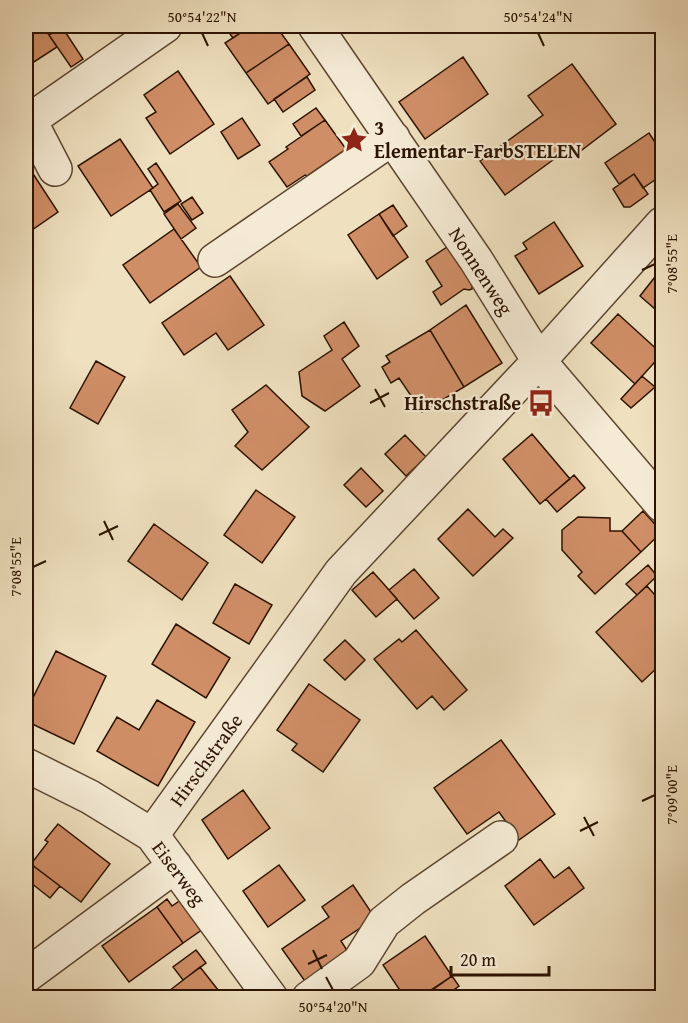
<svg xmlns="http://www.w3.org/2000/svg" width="688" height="1023" viewBox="0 0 688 1023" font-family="'Gentium Book Plus',serif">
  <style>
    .building { fill: #d08e67; stroke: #2c1301; stroke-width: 1.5 }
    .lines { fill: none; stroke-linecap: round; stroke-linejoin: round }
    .minor-casing { stroke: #5d4630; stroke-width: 36 }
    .minor { stroke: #f5ebd5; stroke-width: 33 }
    .ticks { fill: none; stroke: #2c1301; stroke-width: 2 }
    .labels { text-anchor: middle; stroke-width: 4.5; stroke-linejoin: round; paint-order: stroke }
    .poi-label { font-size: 20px; font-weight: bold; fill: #2c1301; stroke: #f5ebd5; text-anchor: start }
    .street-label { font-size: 20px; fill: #2c1301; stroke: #f5ebd5 }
    .neatline { fill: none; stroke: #2c1301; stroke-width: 2 }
    .ticks-label { font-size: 15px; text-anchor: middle; fill: #2c1301 }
  </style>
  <rect width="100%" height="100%" fill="#efe0bf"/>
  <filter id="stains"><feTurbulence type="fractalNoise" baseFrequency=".00333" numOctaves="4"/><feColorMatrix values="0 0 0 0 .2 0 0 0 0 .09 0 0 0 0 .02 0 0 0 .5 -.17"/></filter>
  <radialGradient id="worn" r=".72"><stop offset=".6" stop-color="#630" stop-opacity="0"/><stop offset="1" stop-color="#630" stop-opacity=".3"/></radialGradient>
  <!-- building -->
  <path class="building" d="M26,26H43L57,47L26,67Z
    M224,26H251L233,38Z
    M251,26H276L289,44L246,73L225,43Z
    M62,27L83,59L71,67L49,35Z
    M289,44L310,74L268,104L246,73Z
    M463,57L488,94L425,139L399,102Z
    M572,64L616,124L574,156L568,149L505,195L480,161L543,115L528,96Z
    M178,71L214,124L170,154L146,118L156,112L144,95Z
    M307,77L315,90L283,112L274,99Z
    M316,108L325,120L301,136L293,124Z
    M242,118L260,145L238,159L221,132Z
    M325,120L346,149L307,176L305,175L287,187L269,162L288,149L286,147Z
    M649,133L662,153V175L643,188L634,174L619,184L605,163Z
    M120,139L153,188L111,216L78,166Z
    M26,163L58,212L26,234Z
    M156,163L181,201L164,212L150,190L158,184L148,169Z
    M634,174L648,194L630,207H624L613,189Z
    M192,197L203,213L192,220L181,204Z
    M178,204L196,228L181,239L164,214Z
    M393,205L407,226L393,236L379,214Z
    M379,214L408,257L377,279L348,235Z
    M554,222L583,266L539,294L515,256L527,249L523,243Z
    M174,229L201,267L150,303L123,265Z
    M450,245L472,284V289L469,290L464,289L441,305L433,292L442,286L426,261Z
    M662,268V315L640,296Z
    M230,276L264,325L228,350L216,333L184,355L162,323Z
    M466,305L502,363L464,387L430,330Z
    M618,314L662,354L635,384L591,343Z
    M344,322L359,346L342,359L360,386L325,411L302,396L299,372L332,350L324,336Z
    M430,330L464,387L422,412L399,378L391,383L382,367L390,362L386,356Z
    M96,361L125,377L98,424L70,408Z
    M642,376L655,387L631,408L621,399Z
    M266,385L309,427L262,470L235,446L248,432L232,410Z
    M532,434L570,479L540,504L503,459Z
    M405,435L426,457L406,476L385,454Z
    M361,468L383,491L366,507L344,485Z
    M574,475L585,488L557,512L546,499Z
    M256,490L295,517L262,563L224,535Z
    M468,509L495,537L503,529L513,538L473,576L438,539Z
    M643,511L662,532L641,552L622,531Z
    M578,517L610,518V531H622L641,552L595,594L578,576L582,572L562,550V530Z
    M154,524L208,563L182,600L128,561Z
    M648,565L657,576L637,595L626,584Z
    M414,569L439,598L414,619L389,590Z
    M373,572L397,599L376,617L352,590Z
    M235,584L272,605L249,644L213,623Z
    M647,586L662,603V663L642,682L596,632Z
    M176,624L230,658L206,698L152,664Z
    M416,630L467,690L444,710L432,696L417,709L374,659L399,639L402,642Z
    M345,640L365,660L345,680L324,660Z
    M56,651L106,676L74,744L26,721V712Z
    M309,684L360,720L323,772L292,750L297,744L277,730Z
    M157,700L195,722L158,786L97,751L117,717L139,730Z
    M501,740L555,814L519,840L499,812L467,834L434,788Z
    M243,790L270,828L228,859L202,820Z
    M58,824L110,864L81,902L31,864L48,842L45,840Z
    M540,859L554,878L569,867L584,888L534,925L505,886Z
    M31,864L60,886L50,898L26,879V872Z
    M279,865L305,900L268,927L243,891Z
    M353,885L375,918L341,941L350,955L307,984L282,949L329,917L322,907Z
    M185,897L206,927L183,943L157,907L167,899L172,906Z
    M157,907L183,943L129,982L102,946Z
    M425,936L452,976L421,998H405L383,965Z
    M196,950L206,963L183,980L173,967Z
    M200,967L222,995L219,998H160Z
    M452,976L459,986L443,998H436L431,990Z"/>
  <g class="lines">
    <defs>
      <path id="minor" d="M315,26L476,260L539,361L662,505
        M26,113L55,169
        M30,120L165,26
        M215,260L393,138
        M26,765L90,797L152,835L271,998
        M152,835L341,572L539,361L662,224
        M26,976L175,866
        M309,998L359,962L384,922L413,899L501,838"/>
    </defs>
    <!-- minor casing -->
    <use href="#minor" class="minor-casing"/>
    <!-- minor -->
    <use href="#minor" class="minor"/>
  </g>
  <!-- ticks -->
  <path class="ticks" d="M202,33L208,46M538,33L544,46M642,270L655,264M375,389L385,407M370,403L389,393M104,521L113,540M99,535L118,526M33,567L46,561M642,801L655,795M584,817L594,836M580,831L598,822M313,950L322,969M308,964L327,955M326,977L333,990"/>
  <!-- icons -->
  <defs>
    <symbol id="sight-bare" viewBox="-9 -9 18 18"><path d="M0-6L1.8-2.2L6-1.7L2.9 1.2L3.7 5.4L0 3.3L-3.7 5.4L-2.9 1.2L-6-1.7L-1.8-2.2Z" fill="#8f2418" stroke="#f5ebd5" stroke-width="2.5" paint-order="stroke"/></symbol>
    <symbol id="bus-bare" viewBox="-9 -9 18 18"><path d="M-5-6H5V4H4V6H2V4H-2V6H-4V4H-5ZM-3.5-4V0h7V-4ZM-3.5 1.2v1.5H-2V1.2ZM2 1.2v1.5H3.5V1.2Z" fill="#8f2418" stroke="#f5ebd5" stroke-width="2.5" paint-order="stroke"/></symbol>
  </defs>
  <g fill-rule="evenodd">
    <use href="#sight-bare" x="335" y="121" width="38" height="38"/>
    <use href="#bus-bare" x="522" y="384" width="38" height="38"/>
  </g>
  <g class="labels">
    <!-- poi labels -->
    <g class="poi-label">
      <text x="374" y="135">3<tspan x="374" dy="23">Elementar-FarbSTELEN</tspan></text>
      <text x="521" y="410" text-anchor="end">Hirschstraße</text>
    </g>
    <!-- street labels -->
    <g class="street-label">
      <text transform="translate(481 271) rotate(57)" y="7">Nonnenweg</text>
      <text transform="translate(206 760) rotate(-54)" y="7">Hirschstraße</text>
      <text transform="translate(179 873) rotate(53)" y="7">Eiserweg</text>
    </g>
  </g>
  <!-- margin -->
  <rect width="688" height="1023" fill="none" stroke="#efe0bf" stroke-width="66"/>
  <!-- scale -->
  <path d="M451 966v9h98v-9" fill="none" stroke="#2c1301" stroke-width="3"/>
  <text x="460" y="966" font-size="18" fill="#2c1301" stroke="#f5ebd5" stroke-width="4.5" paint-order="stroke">20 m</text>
  <rect x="33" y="33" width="622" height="957" class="neatline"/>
  <g class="ticks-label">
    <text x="202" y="22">50°54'22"N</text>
    <text x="538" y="22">50°54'24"N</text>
    <text transform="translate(672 264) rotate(-90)" y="5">7°08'55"E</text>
    <text transform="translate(16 567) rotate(-90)" y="5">7°08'55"E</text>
    <text transform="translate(672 795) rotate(-90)" y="5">7°09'00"E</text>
    <text x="333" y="1012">50°54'20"N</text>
  </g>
  <rect width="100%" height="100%" filter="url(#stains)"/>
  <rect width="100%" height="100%" fill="url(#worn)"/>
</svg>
